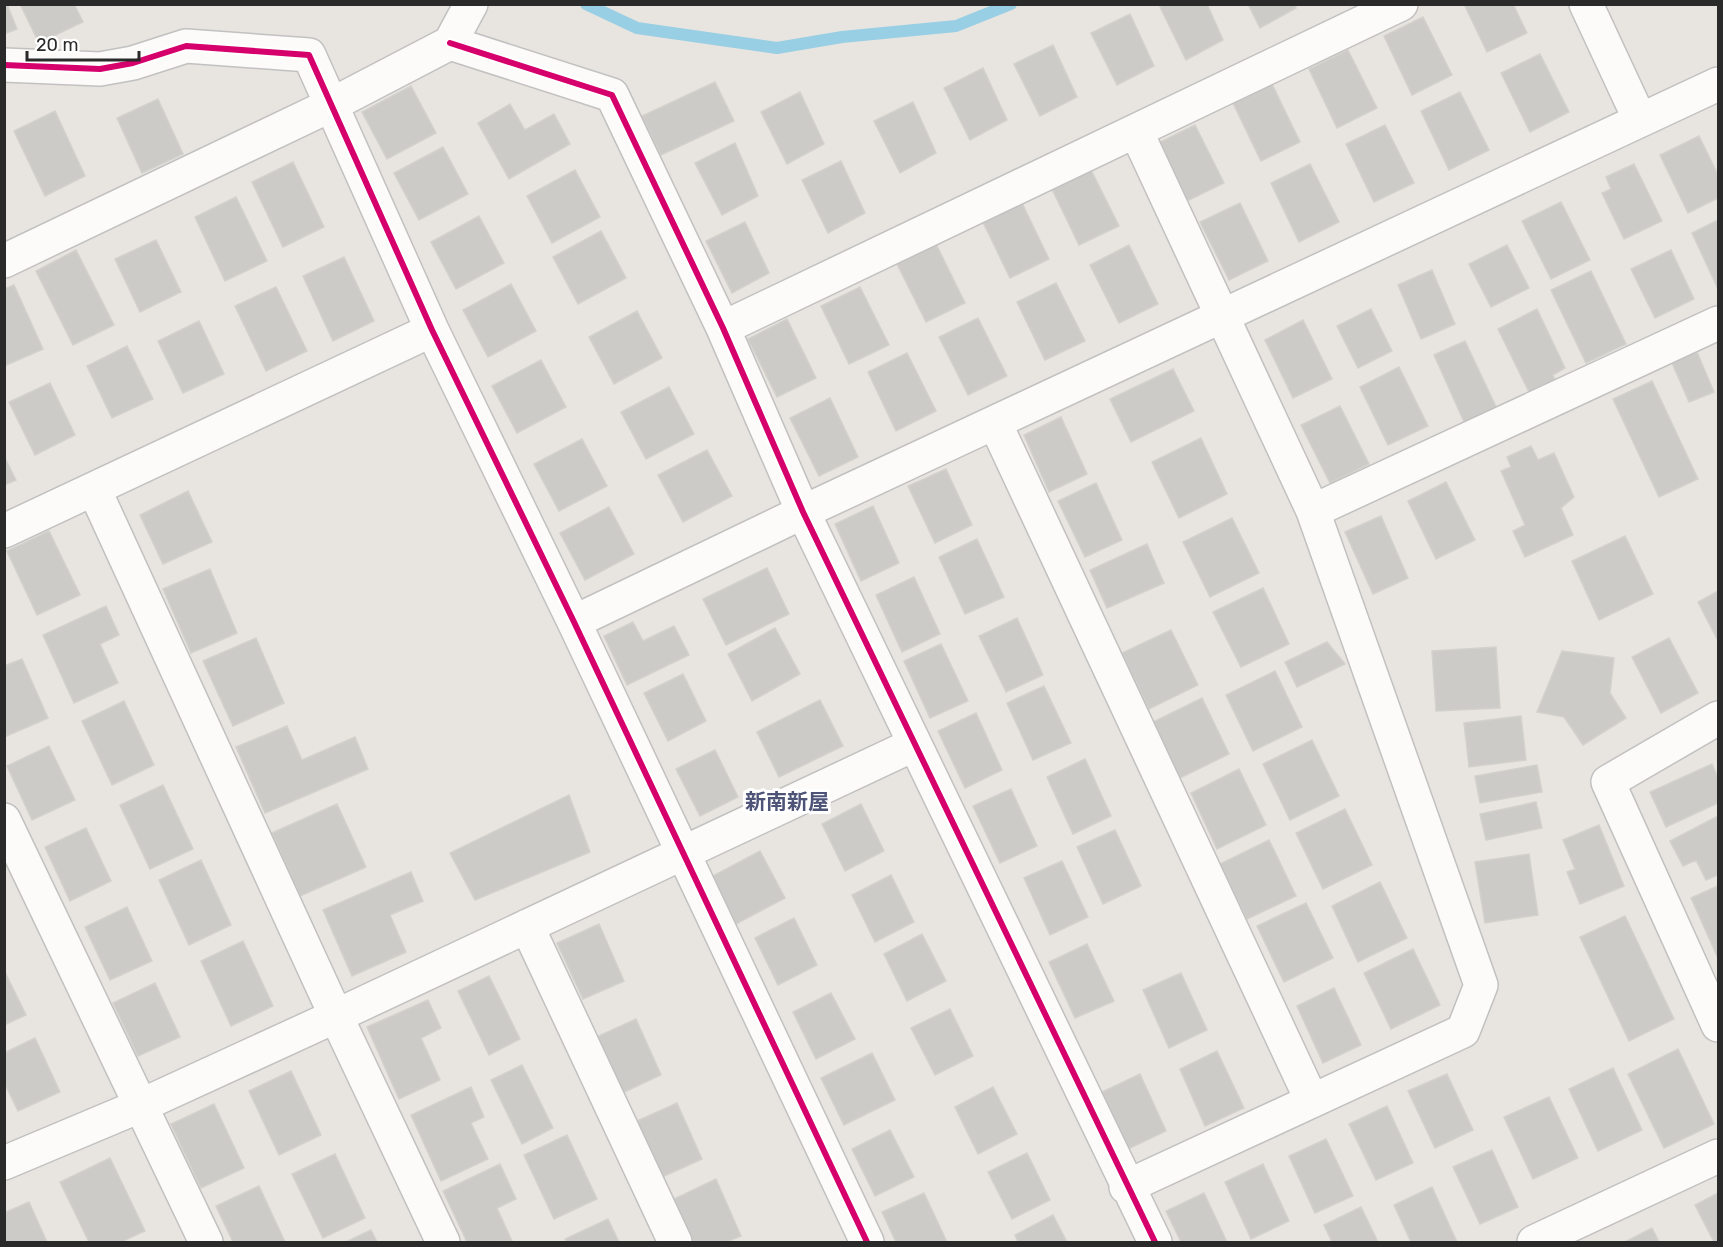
<svg xmlns="http://www.w3.org/2000/svg" width="1723" height="1247" viewBox="0 0 1723 1247" font-family="Rubik,'Noto Sans JP',sans-serif">
  <style>
    .lines { fill: none; stroke-linecap: round; stroke-linejoin: round }
    .stream { stroke: #99cfe4; stroke-width: 12 }
    .building { fill: #cdcbc7; stroke: #d3d1cc; stroke-width: 1.5 }
    .minor-casing { stroke: #c2c1c1; stroke-width: 36 }
    .minor { stroke: #fcfbfa; stroke-width: 33 }
    .cycleway-casing { stroke: #fff; stroke-width: 10 }
    .cycleway { stroke: #d6006c; stroke-width: 6 }
    .labels { text-anchor: middle; stroke-width: 6; stroke-linejoin: round; paint-order: stroke }
    .quarter-label { font-size: 21px; font-weight: bold; fill: #4e5478; stroke: #fff }
  </style>
  <rect width="100%" height="100%" fill="#e8e5e0"/>
  <g class="lines">
    <!-- stream -->
    <path class="stream" d="M586,4L637,28L777,48L842,37L956,26L1011,4"/>
  </g>
  <!-- building -->
  <path class="building" d="M4,4H7L17,29L4,34Z
    M20,4H74L83,22L39,43Z
    M1166,4H1207L1223,40L1186,60L1160,7Z
    M1248,4H1295L1296,8L1260,28Z
    M1464,4H1513L1527,33L1487,52Z
    M1130,14L1154,66L1117,85L1091,33Z
    M1423,17L1452,75L1412,95L1384,36Z
    M1053,45L1077,97L1040,116L1014,64Z
    M1348,50L1377,108L1337,128L1309,69Z
    M1540,54L1569,112L1530,132L1501,73Z
    M983,68L1007,120L970,140L944,88Z
    M715,82L734,121L661,155L642,116Z
    M1272,84L1300,142L1261,161L1233,103Z
    M411,86L436,133L387,159L362,112Z
    M800,92L824,144L787,164L761,112Z
    M1460,92L1489,150L1449,170L1421,111Z
    M158,99L183,154L142,173L117,118Z
    M913,102L936,153L900,173L874,121Z
    M510,104L525,130L554,114L570,144L509,179L478,123Z
    M55,111L85,176L45,196L14,131Z
    M1195,125L1224,183L1185,202L1156,144Z
    M1385,125L1414,183L1374,202L1346,144Z
    M1699,136L1718,175V198L1688,213L1660,155Z
    M735,143L758,196L722,215L695,163Z
    M443,147L468,194L419,220L394,173Z
    M841,161L865,213L828,233L802,180Z
    M293,162L324,227L283,247L252,182Z
    M1310,164L1339,222L1299,242L1271,183Z
    M1634,164L1662,221L1624,239L1602,193L1611,189L1606,177Z
    M1090,168L1119,226L1079,245L1051,187Z
    M575,170L600,217L552,243L527,196Z
    M236,197L267,261L225,281L195,217Z
    M1021,201L1049,259L1010,278L982,220Z
    M1561,202L1590,260L1551,279L1522,221Z
    M1240,203L1268,261L1229,280L1200,222Z
    M479,216L504,263L456,289L431,242Z
    M1718,220V289L1692,233Z
    M745,222L769,273L732,293L706,241Z
    M601,231L626,278L578,304L553,257Z
    M156,240L181,292L140,312L115,259Z
    M936,244L965,303L926,322L897,264Z
    M1129,245L1158,304L1119,323L1090,265Z
    M1507,245L1529,288L1491,307L1469,264Z
    M76,250L114,325L73,345L36,271Z
    M1671,250L1694,299L1655,318L1631,269Z
    M344,257L374,321L333,341L303,276Z
    M1432,270L1455,324L1421,339L1398,285Z
    M1591,271L1626,344L1586,363L1551,290Z
    M1056,283L1085,341L1045,360L1017,302Z
    M511,284L536,331L488,357L463,310Z
    M14,285L43,349L4,366V289Z
    M276,287L307,351L266,371L235,306Z
    M860,287L889,345L849,364L821,306Z
    M1371,309L1392,351L1358,368L1337,326Z
    M1537,309L1565,368L1553,375L1555,381L1530,394L1498,329Z
    M637,311L662,358L614,384L589,337Z
    M978,318L1007,376L968,395L939,337Z
    M787,319L816,378L777,397L748,339Z
    M1303,320L1332,379L1293,398L1265,340Z
    M199,321L224,374L183,393L158,341Z
    M1465,341L1497,409L1465,424L1434,355Z
    M127,346L153,399L112,418L87,366Z
    M1697,352L1714,392L1689,402L1672,363Z
    M907,353L936,411L896,431L868,372Z
    M541,360L566,407L517,433L492,386Z
    M1399,367L1428,426L1388,445L1360,387Z
    M1173,369L1194,411L1131,442L1110,399Z
    M1652,381L1698,479L1659,497L1613,399Z
    M50,383L75,435L35,455L9,402Z
    M669,387L694,434L646,459L621,412Z
    M830,398L858,457L819,476L790,418Z
    M1340,406L1369,464L1330,483L1301,425Z
    M1061,417L1087,474L1049,492L1024,435Z
    M1201,438L1227,494L1179,518L1152,462Z
    M582,439L607,486L559,511L534,464Z
    M1531,446L1538,460L1554,453L1574,497L1561,508L1573,535L1525,557L1513,531L1525,525L1501,471L1511,467L1507,457Z
    M707,450L732,496L683,522L658,475Z
    M4,456L16,480L4,485Z
    M946,469L972,525L935,543L908,486Z
    M1446,482L1475,540L1436,559L1408,501Z
    M1096,483L1122,540L1085,557L1058,501Z
    M188,491L212,542L163,564L140,515Z
    M873,506L899,563L861,581L835,524Z
    M609,507L634,554L585,580L560,533Z
    M1381,516L1408,578L1373,594L1345,532Z
    M1232,518L1259,573L1210,597L1183,542Z
    M49,531L80,595L37,615L7,551Z
    M1625,536L1653,594L1599,620L1572,561Z
    M977,539L1004,597L965,614L939,557Z
    M1147,544L1164,583L1107,608L1090,570Z
    M767,568L789,614L726,645L703,599Z
    M210,569L237,633L191,653L163,589Z
    M914,577L940,634L902,652L876,595Z
    M1263,588L1289,644L1241,667L1213,612Z
    M1718,591V641L1698,602Z
    M106,606L119,635L100,644L118,683L74,703L43,635Z
    M1017,618L1043,675L1006,692L979,636Z
    M633,622L643,641L674,626L689,655L627,685L604,636Z
    M775,628L800,674L752,701L728,654Z
    M1171,630L1198,685L1149,709L1122,653Z
    M256,638L284,703L233,726L203,661Z
    M1669,638L1698,693L1661,713L1632,657Z
    M1327,642L1345,664L1297,687L1285,662Z
    M941,644L968,701L930,718L904,661Z
    M1496,647L1500,708L1436,711L1432,651Z
    M1562,651L1614,658L1610,693L1626,718L1583,745L1564,717L1537,712Z
    M22,659L48,718L4,737V666Z
    M1275,671L1302,727L1253,751L1226,695Z
    M683,674L706,721L668,741L644,693Z
    M1044,686L1071,743L1033,760L1007,703Z
    M1202,698L1229,754L1180,778L1153,722Z
    M820,700L843,746L779,777L757,732Z
    M124,701L154,765L112,785L82,721Z
    M976,713L1002,770L965,788L938,731Z
    M1521,716L1526,760L1469,767L1464,723Z
    M287,726L302,760L355,737L368,769L265,813L236,747Z
    M1312,740L1339,796L1290,820L1263,764Z
    M49,746L75,800L32,820L7,766Z
    M715,750L738,797L700,816L676,769Z
    M1085,759L1111,816L1073,834L1047,777Z
    M1712,764L1718,778V803L1666,827L1650,792Z
    M1537,765L1542,792L1480,803L1475,776Z
    M1239,769L1266,825L1217,849L1191,793Z
    M163,785L193,849L150,869L120,805Z
    M1011,789L1037,846L1000,863L973,806Z
    M569,795L590,852L475,900L450,853Z
    M1536,802L1542,828L1486,840L1480,814Z
    M337,804L366,867L300,896L272,833Z
    M861,804L884,851L845,871L822,824Z
    M1345,809L1372,865L1323,889L1296,833Z
    M1718,816V875L1706,880L1696,860L1683,866L1670,841Z
    M1599,825L1624,886L1580,904L1567,872L1575,869L1563,840Z
    M86,828L111,881L70,901L45,847Z
    M1115,830L1141,886L1103,904L1077,847Z
    M1269,840L1296,896L1247,919L1220,864Z
    M760,851L785,898L736,924L711,877Z
    M1529,854L1538,915L1485,923L1475,862Z
    M201,860L231,925L189,945L159,880Z
    M1062,861L1088,917L1050,935L1024,878Z
    M411,872L423,901L390,915L406,952L352,976L323,910Z
    M891,875L914,922L875,942L852,895Z
    M1380,882L1407,938L1358,962L1332,906Z
    M1718,886V955L1717,956L1691,898Z
    M1306,903L1333,958L1284,982L1257,926Z
    M127,907L152,961L110,980L85,927Z
    M1625,916L1674,1019L1629,1041L1580,937Z
    M794,918L817,965L778,985L755,938Z
    M599,924L624,981L583,999L557,943Z
    M922,934L946,981L907,1001L884,954Z
    M243,941L273,1006L231,1026L201,961Z
    M1087,944L1114,1001L1075,1018L1049,962Z
    M1413,949L1440,1005L1391,1029L1364,973Z
    M4,970L26,1015L4,1025Z
    M1181,973L1207,1030L1169,1048L1143,990Z
    M489,976L520,1039L489,1055L458,991Z
    M155,983L180,1037L138,1056L113,1003Z
    M1334,988L1361,1045L1323,1063L1297,1006Z
    M831,993L855,1039L816,1059L793,1012Z
    M428,1000L441,1028L421,1038L440,1080L399,1099L367,1027Z
    M950,1009L973,1056L935,1075L911,1028Z
    M636,1019L661,1075L620,1094L594,1038Z
    M35,1038L60,1092L18,1111L4,1082V1053Z
    M1678,1049L1714,1124L1664,1148L1628,1074Z
    M1217,1051L1244,1108L1205,1126L1180,1069Z
    M872,1053L895,1100L844,1125L821,1078Z
    M522,1065L553,1128L522,1144L491,1080Z
    M1613,1068L1642,1130L1598,1151L1569,1089Z
    M291,1071L321,1135L279,1155L249,1091Z
    M1140,1074L1166,1131L1128,1149L1102,1092Z
    M1447,1074L1473,1130L1435,1148L1408,1091Z
    M471,1087L484,1117L471,1123L488,1159L441,1181L411,1115Z
    M993,1087L1017,1134L978,1154L955,1107Z
    M1549,1097L1578,1158L1533,1179L1504,1117Z
    M677,1103L702,1159L660,1178L635,1122Z
    M214,1104L244,1168L201,1188L171,1124Z
    M1387,1106L1413,1163L1376,1180L1349,1124Z
    M890,1130L914,1177L875,1196L852,1149Z
    M567,1135L597,1199L554,1219L524,1155Z
    M1326,1139L1353,1196L1315,1213L1289,1156Z
    M1492,1150L1518,1207L1480,1224L1453,1167Z
    M1027,1153L1050,1200L1012,1219L988,1172Z
    M335,1154L365,1218L323,1238L292,1174Z
    M110,1158L145,1231L121,1242H89L60,1182Z
    M500,1164L516,1199L497,1208L512,1241L467,1242L443,1191Z
    M1263,1164L1289,1221L1251,1239L1225,1182Z
    M716,1179L741,1236L726,1242H694L674,1199Z
    M259,1186L285,1242H233L216,1206Z
    M1432,1187L1457,1242H1411L1394,1205Z
    M924,1193L947,1242H896L882,1212Z
    M1204,1193L1227,1242H1181L1166,1211Z
    M1718,1193V1242H1714L1695,1205Z
    M29,1202L47,1242H4V1213Z
    M1361,1207L1378,1242H1332L1324,1225Z
    M1053,1215L1067,1242H1018L1015,1235Z
    M608,1219L619,1242H567L565,1239Z
    M1652,1228L1659,1242H1625Z
    M371,1230L377,1242H346Z"/>
  <g class="lines">
    <defs>
      <path id="minor" d="M1586,4L1640,120
        M450,43L612,95L723,328L803,512L1155,1242
        M4,65L100,69L133,63L186,46L309,55L432,330L574,622L867,1242
        M4,261L331,105L450,43L471,4
        M723,328L1401,4
        M995,423L1312,1101
        M94,489L336,1016L443,1242
        M1313,511L1718,323
        M4,531L432,330
        M574,622L803,512L1718,84
        M1718,718L1608,782L1718,1025
        M4,820L206,1242
        M527,926L675,1242
        M4,1163L142,1105L336,1016L913,745
        M1126,1187L1463,1031L1481,985L1313,511L1136,131
        M1534,1242L1718,1156"/>
    </defs>
    <!-- minor casing -->
    <use href="#minor" class="minor-casing"/>
    <!-- minor -->
    <use href="#minor" class="minor"/>
    <defs>
      <path id="cycleway" d="M450,43L612,95L723,328L803,512L1155,1242
        M4,65L100,69L133,63L186,46L309,55L432,330L574,622L867,1242"/>
    </defs>
    <!-- cycleway casing -->
    <use href="#cycleway" class="cycleway-casing"/>
    <!-- cycleway -->
    <use href="#cycleway" class="cycleway"/>
  </g>
  <g class="labels">
    <!-- quarter labels -->
    <g class="quarter-label">
      <text x="787" y="809">新南新屋</text>
    </g>
  </g>
  <!-- border -->
  <rect width="1723" height="1247" fill="none" stroke="#2a2a2a" stroke-width="12"/>
  <!-- scale -->
  <path d="M27 51v9h112v-9" fill="none" stroke="#2a2a2a" stroke-width="3"/>
  <text x="36" y="51" font-size="18" fill="#2a2a2a" stroke="#ffffff" stroke-width="4.5" paint-order="stroke">20 m</text>
</svg>
